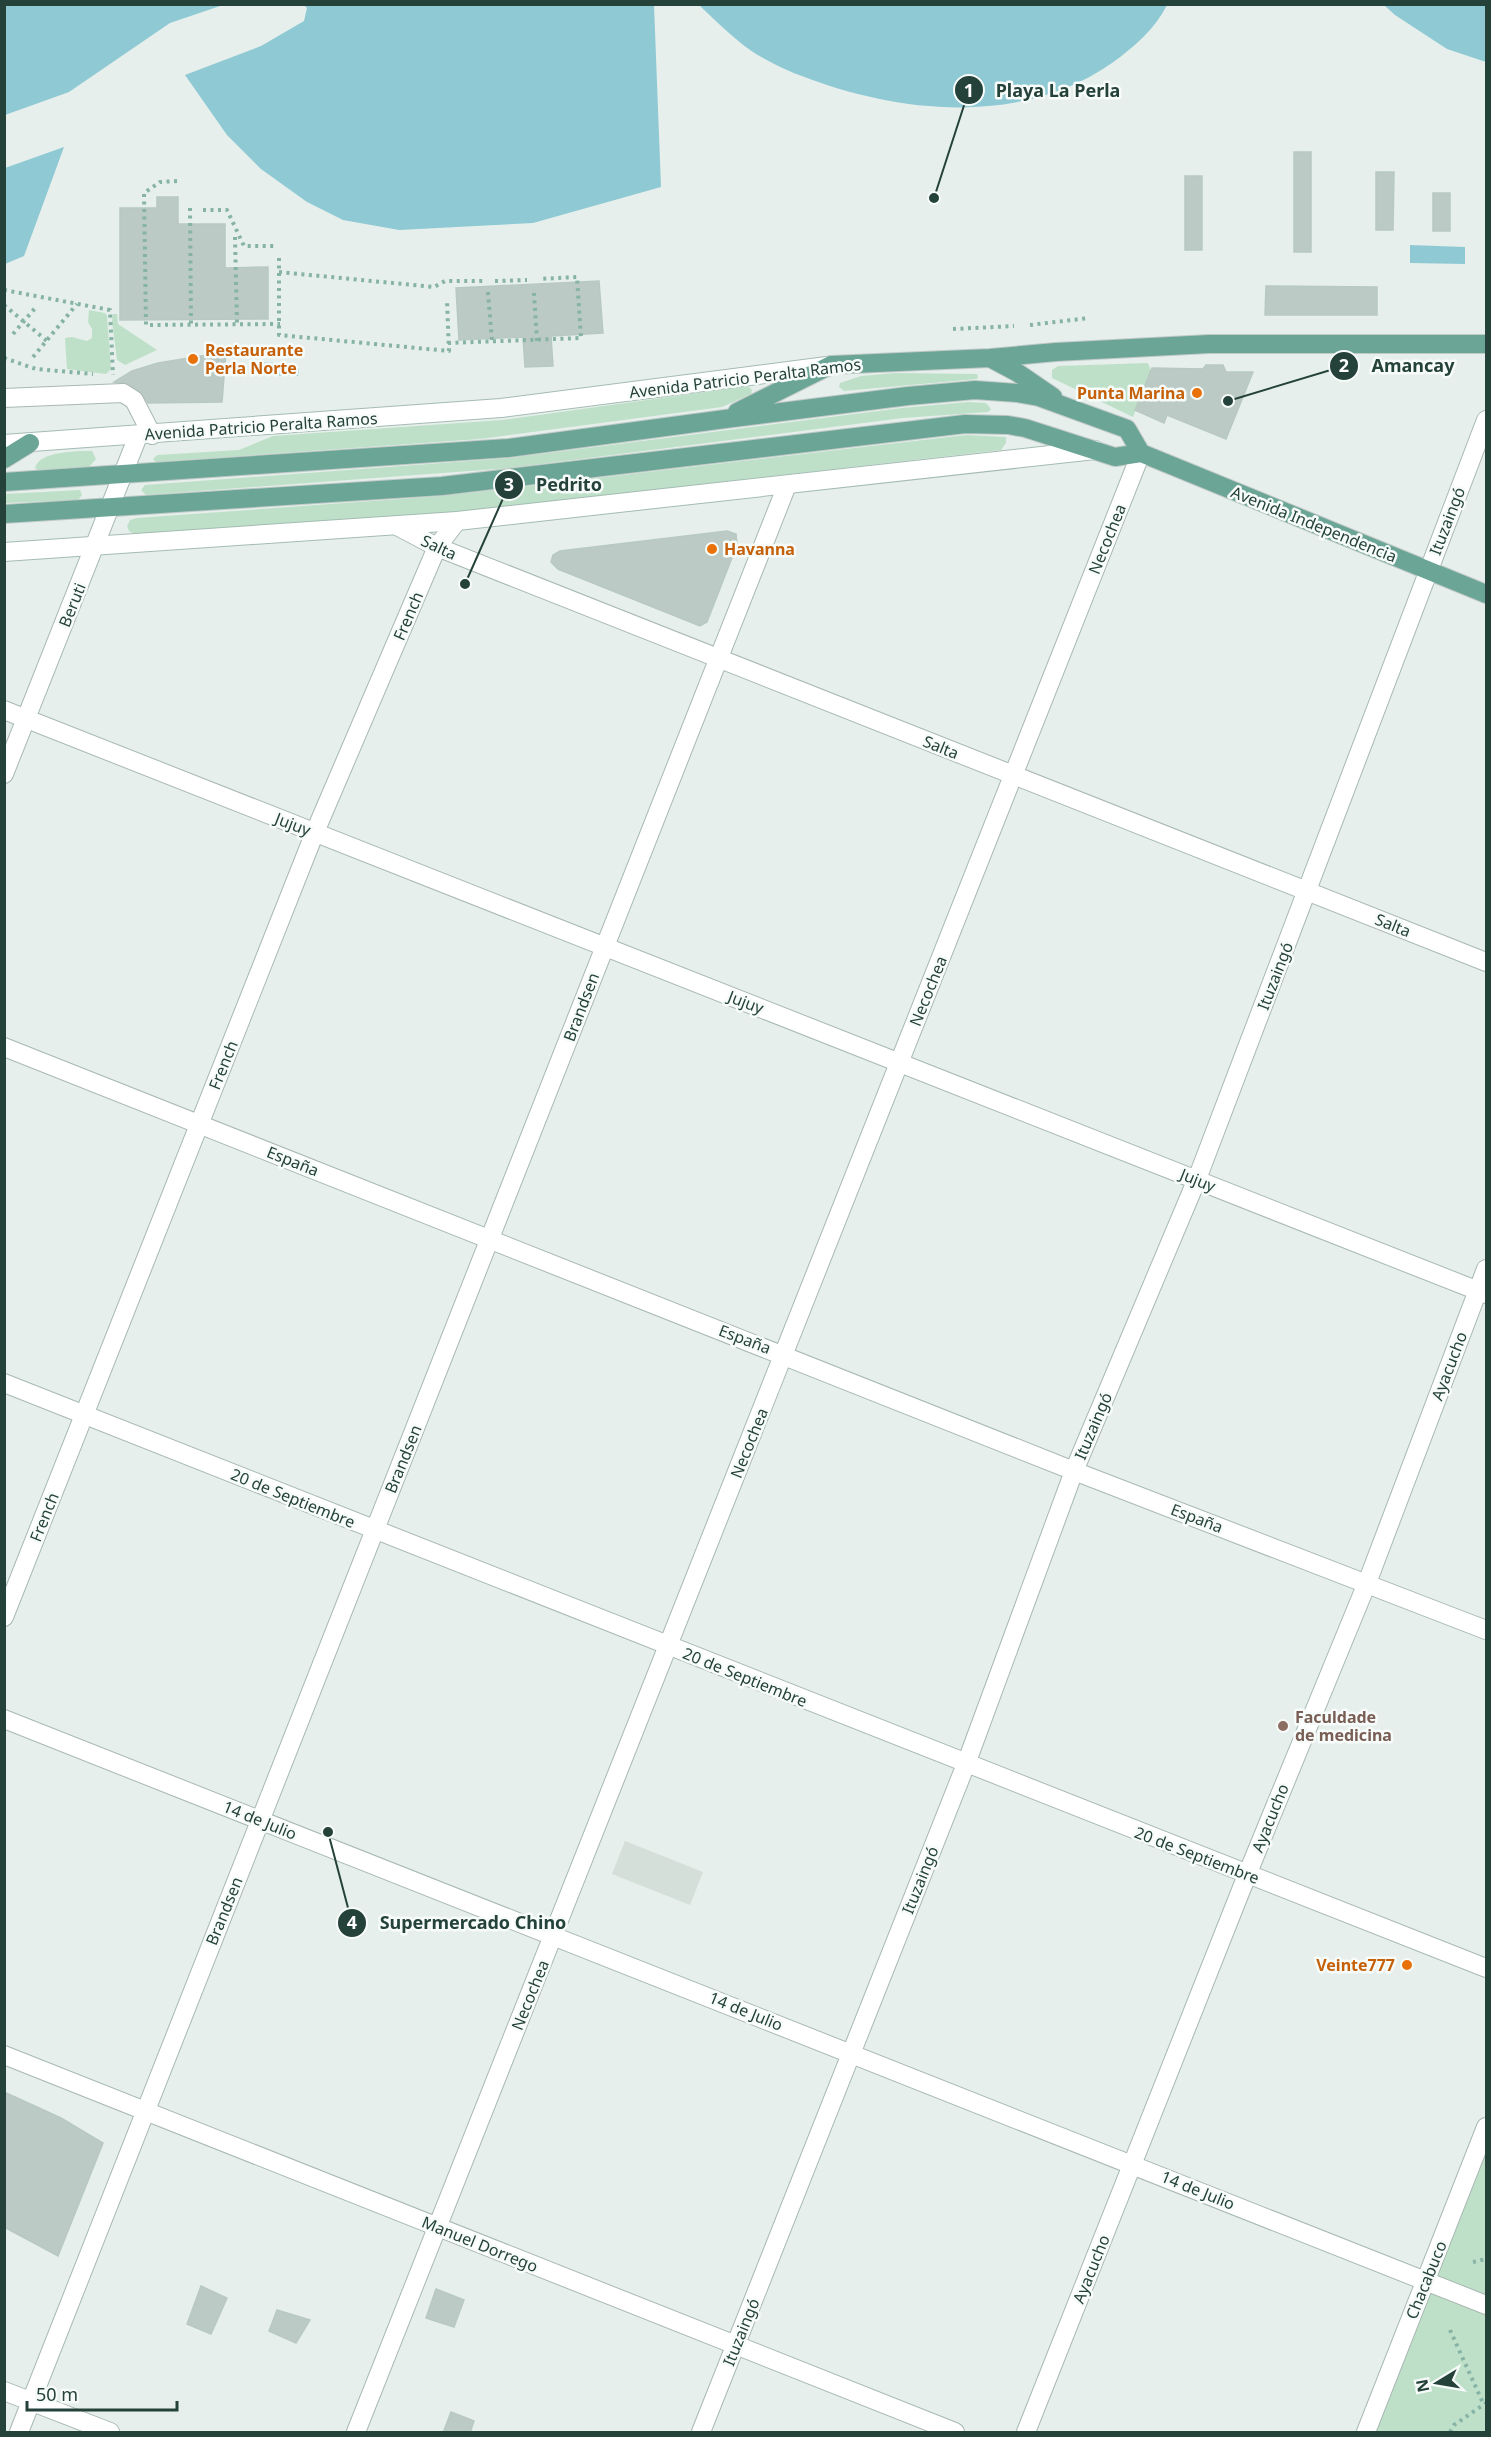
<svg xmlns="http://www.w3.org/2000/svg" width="1491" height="2437" viewBox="0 0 1491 2437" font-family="'Noto Sans',sans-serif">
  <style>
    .built { fill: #d4dfda }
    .green { fill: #bfe0c8 }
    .water { fill: #8ec9d4 }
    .building { fill: #bbcac4; stroke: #b8c9c2; stroke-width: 1.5 }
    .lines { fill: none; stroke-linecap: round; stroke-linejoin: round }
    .street-casing { stroke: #a8b8b2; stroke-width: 20 }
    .secondary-casing { stroke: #a4bbb3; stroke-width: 20 }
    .primary-casing { stroke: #c2cac8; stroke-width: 20 }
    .path { stroke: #86b3a5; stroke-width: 4; stroke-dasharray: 3 4.5; stroke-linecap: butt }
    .street { stroke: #fff; stroke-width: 18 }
    .secondary { stroke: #fff; stroke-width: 18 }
    .primary { stroke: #6aa596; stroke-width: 18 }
    .food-dot { fill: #e8710a; stroke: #f7fbf9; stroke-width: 2 }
    .education-dot { fill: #8d6e63; stroke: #f7fbf9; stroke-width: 2 }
    .labels { text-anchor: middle; stroke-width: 5; stroke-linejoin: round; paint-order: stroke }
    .food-label { font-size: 16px; font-weight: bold; fill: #c56008; stroke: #f7fbf9; text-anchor: start }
    .street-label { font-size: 16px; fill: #24423a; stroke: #f7fbf9 }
    .education-label { font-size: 16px; font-weight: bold; fill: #785e54; stroke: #f7fbf9; text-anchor: start }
    .leader { fill: none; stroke: #24423a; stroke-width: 2 }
    .callout-dot { fill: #24423a; stroke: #f7fbf9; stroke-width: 2 }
    .mark-label { font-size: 18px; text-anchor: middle; font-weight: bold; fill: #fff }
    .callout-label { font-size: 18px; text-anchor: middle; font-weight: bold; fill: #24423a; stroke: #f7fbf9; stroke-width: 5; stroke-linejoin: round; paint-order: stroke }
  </style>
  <rect width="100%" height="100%" fill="#e6efeb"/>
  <!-- built -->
  <path class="built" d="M625,1841L703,1872L690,1905L612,1874Z"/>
  <!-- green -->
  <path class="green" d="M89,310L105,313L107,316L111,369L106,374L67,369L65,338L72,337L87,341L92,338V329L88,322Z
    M113,314H117L118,324L157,350L125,365L117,360L112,321Z
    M1148,363L1151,371L1133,417L1052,378V370L1058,366Z
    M896,373L977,374L978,376L977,379L844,391L839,387L840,383L861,376Z
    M748,386L752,390L751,394L722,407L480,439L156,462L153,459L157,455L239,450L273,436L502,420Z
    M968,402L986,403L991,409L988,412L903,418L510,468L146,495L141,490L145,485L509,458L902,408Z
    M966,435L1006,437V443L1001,450L449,513L135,534L129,531L127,526L130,520L137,518L441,496Z
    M92,451L96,459L89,467L38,470L35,468C39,451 77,451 92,451Z
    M80,490L82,495L78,500L5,503V494Z
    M1486,2125V2432H1365Z"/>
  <!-- water -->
  <path class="water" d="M5,4H223V5L170,23L69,92L5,115Z
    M304,5H654L661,187L533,223L399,230L343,220L307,202L261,169L227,135L185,75L261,46L304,21L307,8Z
    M699,5H1167C1155,29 1134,47 1112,63C1022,126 900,114 802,76C785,70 756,56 742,44C727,32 713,18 699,5Z
    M1384,5H1486V62L1447,49L1395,15Z
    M64,147L24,256L5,264V168Z
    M1410,245L1465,247V264L1410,263Z
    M255,362L278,363L299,368L298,376L255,375Z"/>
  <!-- building -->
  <path class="building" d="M1294,152H1311V252H1294Z
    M1376,172H1394L1393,230H1376Z
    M1185,176H1202V250H1185Z
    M1433,193H1450V231H1433Z
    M157,197H178V224H225V268L268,267V319L120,320V208H157Z
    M599,281L603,333L551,336L553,366L525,367L523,337L459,340L456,288Z
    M1266,286L1377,287V315H1265Z
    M226,352L222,402L148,403L140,391L129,384L114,382L132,371L158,363Z
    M1206,365H1223L1226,372H1253L1226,439L1167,415L1164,423L1135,410L1152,368L1203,369Z
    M727,531L736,534L737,545L707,622L700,626L558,569L551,562L553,555L560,551Z
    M4,2092L61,2118L103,2143L58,2256L4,2227Z
    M201,2286L227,2298L211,2334L187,2324Z
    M436,2289L464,2300L454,2327L426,2318Z
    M277,2310L310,2320L296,2343L269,2331Z
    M451,2412L474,2421L470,2433H443Z"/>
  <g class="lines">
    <defs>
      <path id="street" d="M4,398L123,393L134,400L152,435
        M397,526L437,547L1486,962
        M4,710L1486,1294
        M4,774L138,436
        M4,1047L1074,1471L1486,1630
        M4,1383L1486,1968
        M4,1617L315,832L437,547L457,521
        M4,1719L1486,2305
        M4,2055L955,2432
        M4,2391L110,2432
        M19,2432L787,485
        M356,2432L1141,453
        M701,2432L966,1764L1074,1471L1197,1179L1486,420
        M1026,2432L1247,1875L1367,1583L1486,1269
        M1366,2432L1486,2127"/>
      <path id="secondary" d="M4,444L501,408L827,366
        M4,552L457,521L1095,450"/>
      <path id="primary" d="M990,358L1018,373L1053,397
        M737,412L831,365L990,358L1056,352L1209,344H1486
        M1141,453L1486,594
        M4,459L30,443
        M4,482L508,448L725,419L908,396L975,390L1017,393L1039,397L1127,429L1141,453
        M4,514L442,486L965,424L1008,425L1025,428L1115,457L1141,453"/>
    </defs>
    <!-- street casing -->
    <use href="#street" class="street-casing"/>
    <!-- secondary casing -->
    <use href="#secondary" class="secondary-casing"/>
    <!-- primary casing -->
    <use href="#primary" class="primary-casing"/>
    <!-- path -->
    <path class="path" d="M177,181L160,182L144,193L146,325L280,324
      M190,208L191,324
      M203,210H227L244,246H276
      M235,237L237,323
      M279,258V335L449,351L447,301
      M279,272L434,287L445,281H483
      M495,281L527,280
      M4,290L110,310L113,375
      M488,292L492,342
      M534,293L537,341
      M4,305L47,341
      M1030,325L1089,318
      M953,329L1014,326
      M13,334L36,307
      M448,343L581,338L577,277L539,279
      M33,357L77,304
      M4,358L36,369L93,374
      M1473,2262L1486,2259
      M1450,2330L1483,2403
      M1450,2432L1454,2425L1486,2403"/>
    <!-- street -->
    <use href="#street" class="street"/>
    <!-- secondary -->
    <use href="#secondary" class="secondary"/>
    <!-- primary -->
    <use href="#primary" class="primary"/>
  </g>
  <!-- markers -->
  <g class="food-dot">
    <circle cx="193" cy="359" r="6"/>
    <circle cx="1197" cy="393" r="6"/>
    <circle cx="712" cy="549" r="6"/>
    <circle cx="1407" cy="1965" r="6"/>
  </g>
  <circle class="education-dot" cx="1283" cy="1726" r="6"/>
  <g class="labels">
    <!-- food labels -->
    <g class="food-label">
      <text x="205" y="356">Restaurante<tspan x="205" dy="18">Perla Norte</tspan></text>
      <text x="1185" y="399" text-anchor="end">Punta Marina</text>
      <text x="724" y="555">Havanna</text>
      <text x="1395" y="1971" text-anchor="end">Veinte777</text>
    </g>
    <!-- street labels -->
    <g class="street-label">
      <text transform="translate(745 378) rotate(-7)" y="6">Avenida Patricio Peralta Ramos</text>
      <text transform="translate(261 426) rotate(-4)" y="6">Avenida Patricio Peralta Ramos</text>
      <text transform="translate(1447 521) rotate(-69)" y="6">Ituzaingó</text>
      <text transform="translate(1314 524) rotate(22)" y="6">Avenida Independencia</text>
      <text transform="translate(1107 539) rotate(-68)" y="6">Necochea</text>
      <text transform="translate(439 547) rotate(25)" y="6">Salta</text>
      <text transform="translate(72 605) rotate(-68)" y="6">Beruti</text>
      <text transform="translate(408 616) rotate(-67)" y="6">French</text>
      <text transform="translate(941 747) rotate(22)" y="6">Salta</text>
      <text transform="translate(293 824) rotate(21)" y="6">Jujuy</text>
      <text transform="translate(1393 925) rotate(22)" y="6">Salta</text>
      <text transform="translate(1275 976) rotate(-69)" y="6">Ituzaingó</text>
      <text transform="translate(928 991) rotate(-68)" y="6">Necochea</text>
      <text transform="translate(746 1002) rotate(21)" y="6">Jujuy</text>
      <text transform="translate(581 1007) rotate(-69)" y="6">Brandsen</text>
      <text transform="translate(223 1065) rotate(-68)" y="6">French</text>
      <text transform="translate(293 1161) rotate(22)" y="6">España</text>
      <text transform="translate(1198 1180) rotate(22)" y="6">Jujuy</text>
      <text transform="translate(745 1339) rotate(21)" y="6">España</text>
      <text transform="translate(1449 1366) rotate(-69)" y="6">Ayacucho</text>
      <text transform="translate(1093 1426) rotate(-67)" y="6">Ituzaingó</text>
      <text transform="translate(749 1443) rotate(-68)" y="6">Necochea</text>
      <text transform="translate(403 1459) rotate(-68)" y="6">Brandsen</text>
      <text transform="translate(293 1498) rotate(22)" y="6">20 de Septiembre</text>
      <text transform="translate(44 1517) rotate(-68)" y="6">French</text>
      <text transform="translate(1197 1518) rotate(21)" y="6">España</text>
      <text transform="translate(745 1677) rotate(22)" y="6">20 de Septiembre</text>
      <text transform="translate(1270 1818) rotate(-68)" y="6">Ayacucho</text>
      <text transform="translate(260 1820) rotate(22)" y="6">14 de Julio</text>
      <text transform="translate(1197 1855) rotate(21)" y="6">20 de Septiembre</text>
      <text transform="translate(920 1880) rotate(-68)" y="6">Ituzaingó</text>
      <text transform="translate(224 1911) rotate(-68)" y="6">Brandsen</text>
      <text transform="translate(530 1995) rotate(-68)" y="6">Necochea</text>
      <text transform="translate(746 2011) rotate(22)" y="6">14 de Julio</text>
      <text transform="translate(1198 2190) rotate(22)" y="6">14 de Julio</text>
      <text transform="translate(480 2244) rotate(22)" y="6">Manuel Dorrego</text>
      <text transform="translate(1091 2269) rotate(-68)" y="6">Ayacucho</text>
      <text transform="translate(1426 2280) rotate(-68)" y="6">Chacabuco</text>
      <text transform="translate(741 2332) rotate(-68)" y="6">Ituzaingó</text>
    </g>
    <!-- education labels -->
    <g class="education-label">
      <text x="1295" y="1723">Faculdade<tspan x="1295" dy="18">de medicina</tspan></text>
    </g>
  </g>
  <!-- callouts -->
  <path class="leader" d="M934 198L969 90M1228 401L1344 366M465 584L509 485M328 1832L352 1923"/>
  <g class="callout-dot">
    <circle cx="934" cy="198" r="6"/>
    <circle cx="1228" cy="401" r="6"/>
    <circle cx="465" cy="584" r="6"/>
    <circle cx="328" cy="1832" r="6"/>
    <circle cx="969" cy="90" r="15"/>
    <circle cx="1344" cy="366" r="15"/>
    <circle cx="509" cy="485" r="15"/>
    <circle cx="352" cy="1923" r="15"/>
  </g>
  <g class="mark-label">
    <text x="969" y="97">1</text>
    <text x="1344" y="372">2</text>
    <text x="509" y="491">3</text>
    <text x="352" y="1929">4</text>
  </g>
  <g class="callout-label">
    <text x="1058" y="97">Playa La Perla</text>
    <text x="1413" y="372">Amancay</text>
    <text x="569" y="491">Pedrito</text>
    <text x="473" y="1929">Supermercado Chino</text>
  </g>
  <!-- border -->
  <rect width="1491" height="2437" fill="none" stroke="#24423a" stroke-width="12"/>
  <!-- north arrow -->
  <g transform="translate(1437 2383) rotate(259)" stroke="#f7fbf9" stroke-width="4.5" paint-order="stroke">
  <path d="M0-4.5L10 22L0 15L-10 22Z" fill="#24423a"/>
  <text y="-9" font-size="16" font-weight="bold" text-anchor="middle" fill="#24423a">N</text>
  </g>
  <!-- scale -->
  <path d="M27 2401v9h150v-9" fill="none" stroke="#24423a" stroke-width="3"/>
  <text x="36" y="2401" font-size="18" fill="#24423a" stroke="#f7fbf9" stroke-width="4.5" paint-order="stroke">50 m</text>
</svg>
